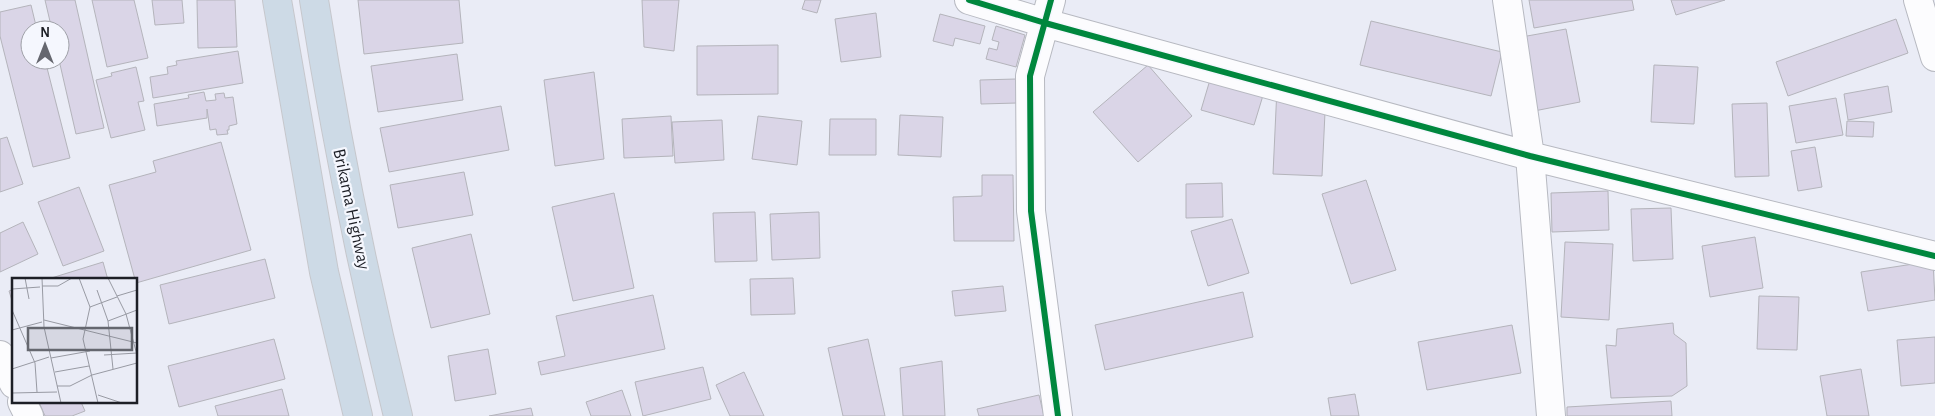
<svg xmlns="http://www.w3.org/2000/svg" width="1935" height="416" viewBox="0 0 1935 416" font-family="'Alegreya Sans',sans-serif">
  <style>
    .building { fill: #dad5e7; stroke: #b4b4bb }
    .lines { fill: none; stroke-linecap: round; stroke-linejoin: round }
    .minor-casing { stroke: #b7b9c1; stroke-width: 30 }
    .highway-casing { stroke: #c6c7cc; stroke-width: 30 }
    .minor { stroke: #fcfcfe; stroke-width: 28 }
    .highway { stroke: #cddae6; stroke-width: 28 }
    .cycleway-casing { stroke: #f5f7fe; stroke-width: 9 }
    .cycleway { stroke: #00873e; stroke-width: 6 }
    .labels { text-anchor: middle; stroke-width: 4.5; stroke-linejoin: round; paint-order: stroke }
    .street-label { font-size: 18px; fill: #1d1f26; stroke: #f5f7fe }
    .inset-road { fill: none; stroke: #989aa3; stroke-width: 1 }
    .view { fill: #65676f; fill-opacity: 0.15; stroke: #65676f; stroke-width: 2.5 }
    .inset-edge { fill: none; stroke: #1d1f26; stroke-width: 2.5 }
  </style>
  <rect width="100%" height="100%" fill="#eaecf6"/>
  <!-- building -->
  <path class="building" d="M45,0H75L104,128L76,134L59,60L60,30H52Z
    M92,0H134L148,58L107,67Z
    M152,0H182L184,23L155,25Z
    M197,0H235L237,47L198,48Z
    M358,0H459L463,43L364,54Z
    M642,0H679L674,51L644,47Z
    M805,0H821L817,13L802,9Z
    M1529,0H1632L1634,10L1534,28Z
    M1671,0H1725L1676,15Z
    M31,5L37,30H30V60H45L70,158L33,167L0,36V12Z
    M876,13L881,57L841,62L835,19Z
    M940,14L985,26L980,44L955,38L953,46L933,41Z
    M1896,19L1908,53L1788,96L1776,62Z
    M1371,21L1502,52L1491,96L1360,65Z
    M996,26L1025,35L1016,67L986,59L989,48L997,50L999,42L992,40Z
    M1566,29L1580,102L1529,112L1516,38Z
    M778,45V94L697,95V46Z
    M238,51L243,83L153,98L150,77L168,74L167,67L177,65L176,61Z
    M457,54L463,100L378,112L371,66Z
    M1215,63L1268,79L1254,125L1201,110Z
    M1148,65L1192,116L1138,162L1093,112Z
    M1654,65L1698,67L1694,124L1651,122Z
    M136,67L144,101L138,102L145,130L111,138L96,80L112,76L111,73Z
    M594,72L604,159L555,166L544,80Z
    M1016,79L1017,103L981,104L980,80Z
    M1888,86L1892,112L1848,120L1844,94Z
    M1277,88L1326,91L1322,176L1273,174Z
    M204,92L206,101L216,100L215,94L224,93L225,98L233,97L237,124L229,126V130H227L228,134L217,135L216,129L210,130L207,109V118L157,126L154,104L189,98L188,95Z
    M1836,98L1843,135L1796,143L1789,106Z
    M1767,103L1769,176L1735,177L1732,104Z
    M501,106L509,150L389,172L380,128Z
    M900,115L943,117L941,157L898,155Z
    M671,116L673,156L624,158L622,119Z
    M758,116L802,121L797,165L752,159Z
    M830,119H876V155H829Z
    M722,120L724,160L675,163L672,122Z
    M1847,121L1874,122L1873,137L1846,136Z
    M7,137L23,184L0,192V139Z
    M221,142L251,250L136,283L109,185L156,172L153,161Z
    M1815,147L1822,187L1798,191L1791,151Z
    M464,172L473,215L398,228L390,185Z
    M982,175H1013L1014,241H954L953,197L982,196Z
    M1366,180L1396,270L1351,284L1322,194Z
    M1222,183L1223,217L1186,218V184Z
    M79,187L104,251L63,266L38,202Z
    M1608,191L1609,230L1552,232L1551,193Z
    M614,193L634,288L573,301L552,207Z
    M1671,208L1673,259L1633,261L1631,209Z
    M755,212L757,261L715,262L713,213Z
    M819,212L820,258L772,260L770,214Z
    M1232,219L1249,273L1208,286L1191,231Z
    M23,222L38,254L0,272V233Z
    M471,234L490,314L431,328L412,248Z
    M1755,237L1763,288L1710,297L1702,246Z
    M1565,242L1613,244L1609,320L1561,317Z
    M265,259L275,298L169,324L160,285Z
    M1933,261L1935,300L1868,311L1861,272Z
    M103,262L108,280H45Z
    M793,278L795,314L751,315L750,279Z
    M1003,286L1006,311L955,316L952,291Z
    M14,289V307L9,291Z
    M1243,292L1253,337L1105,370L1095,325Z
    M653,295L665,349L541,375L538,362L565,356L556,316Z
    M1759,296L1799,297L1797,350L1757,349Z
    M1673,323L1674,334L1686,343L1687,386L1672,396L1611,398L1606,345L1616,346L1617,329Z
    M1512,325L1521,373L1427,390L1418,342Z
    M1935,337V383L1901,386L1897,340Z
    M274,339L285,379L179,407L168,366Z
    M868,339L885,416H843L828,348Z
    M488,349L496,394L455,401L448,356Z
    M942,361L945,416H903L900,368Z
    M703,367L711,399L643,416L635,382Z
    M1861,369L1869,416H1827L1820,376Z
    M744,372L764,416H730L716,385Z
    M282,389L289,416H218L215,406Z
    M622,390L631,416H591L586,402Z
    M1355,394L1359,416H1331L1328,398Z
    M1039,395L1044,416H979L977,409Z
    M1671,401L1672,416H1567V407Z
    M39,402H81L85,411L72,416H45Z
    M531,408L533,416H489Z"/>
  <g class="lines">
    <defs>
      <path id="minor" d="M969,0L1045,23L1530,156L1935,256
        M1051,0L1030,76L1031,211L1058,416
        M1507,0L1530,156L1551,416
        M1918,0L1935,57
        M0,355L14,384
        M22,402L29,416"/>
      <path id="highway" d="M277,0L324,272L358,416
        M314,0C336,140 364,278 398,416"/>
    </defs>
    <!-- minor casing -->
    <use href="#minor" class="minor-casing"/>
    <!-- highway casing -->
    <use href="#highway" class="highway-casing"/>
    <!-- minor -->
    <use href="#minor" class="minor"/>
    <!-- highway -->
    <use href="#highway" class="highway"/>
    <defs>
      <path id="cycleway" d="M969,0L1045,23L1530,156L1935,256
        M1051,0L1030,76L1031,211L1058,416"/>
    </defs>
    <!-- cycleway casing -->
    <use href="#cycleway" class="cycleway-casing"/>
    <!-- cycleway -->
    <use href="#cycleway" class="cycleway"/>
  </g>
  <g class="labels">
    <!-- street labels -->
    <g class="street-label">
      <text transform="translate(352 209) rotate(78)" y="6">Brikama Highway</text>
    </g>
  </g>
  <!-- overview -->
  <g transform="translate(12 278)">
    <rect width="125" height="125" fill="#eaecf6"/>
    <path class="inset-road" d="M13,0L17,21M30,0L32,49L49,125M67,0L78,29L71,61L86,125M96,0L114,36L125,77M30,8H46L60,0M0,11L28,9M85,12L96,43L101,91M105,18L125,12M78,29L105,19M0,32L23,85L25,114M32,42L125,65M96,43L125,32M0,52L30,44M92,77L125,75M39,80L78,73M0,91L37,79M43,94L77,88M45,108H58L80,97L125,85M0,115L45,114M86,117L110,125"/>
    <path class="view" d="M16,50H120V72H16Z"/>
    <rect width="125" height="125" class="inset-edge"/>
  </g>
  <!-- north arrow -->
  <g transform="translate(45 45)"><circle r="24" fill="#f5f7fe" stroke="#9fa1a8"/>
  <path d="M0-4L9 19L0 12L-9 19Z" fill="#65676f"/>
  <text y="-8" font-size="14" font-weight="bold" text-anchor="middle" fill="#1d1f26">N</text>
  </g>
</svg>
